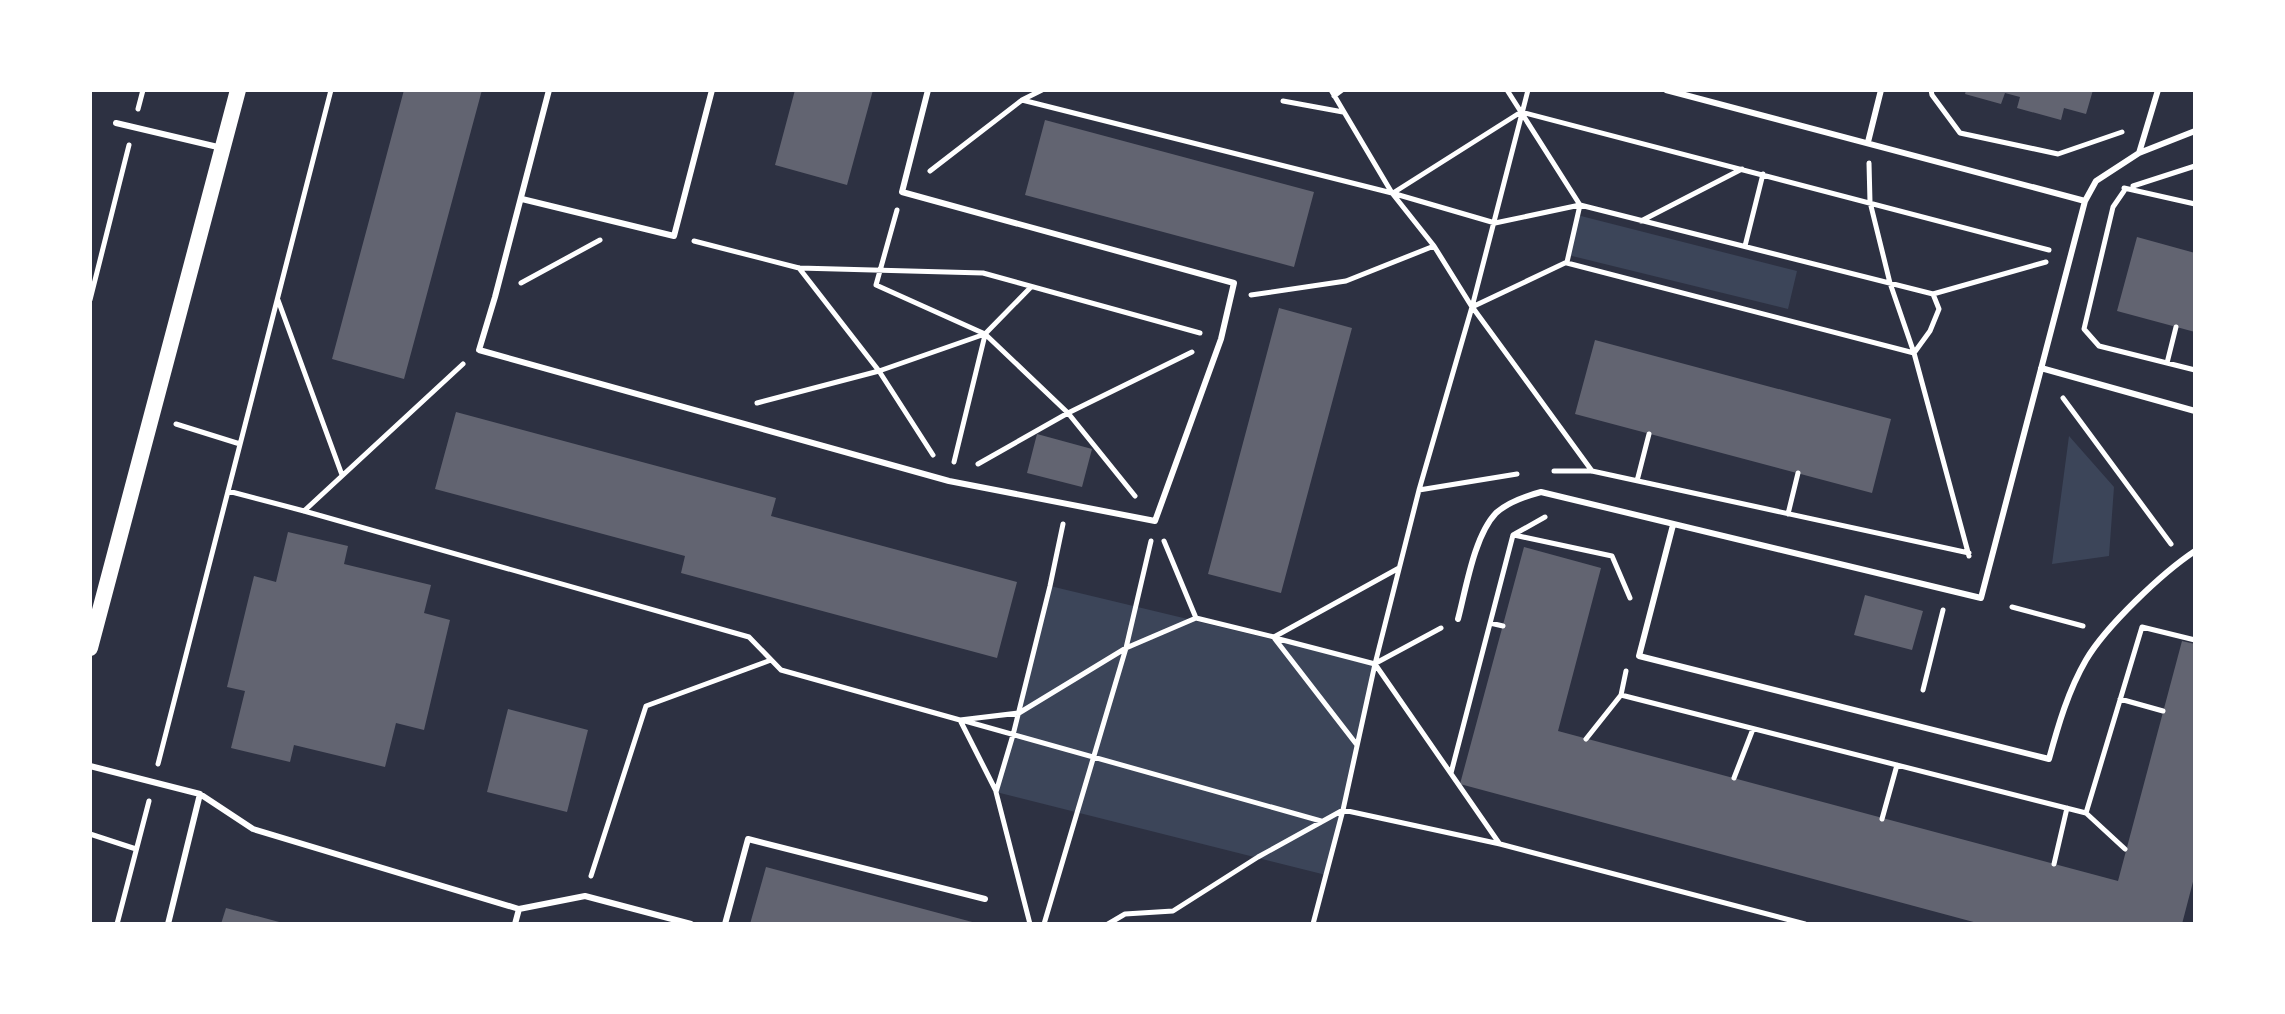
<svg xmlns="http://www.w3.org/2000/svg" width="2285" height="1014" viewBox="0 0 2285 1014" font-family="'Fira Sans',sans-serif">
  <style>
    .green { fill: #3c4559 }
    .building { fill: #626471 }
    .lines { fill: none; stroke-linecap: round; stroke-linejoin: round }
    .path { stroke: #fff; stroke-width: 5 }
    .service { stroke: #fff; stroke-width: 6 }
    .secondary { stroke: #fff; stroke-width: 16 }
  </style>
  <rect width="100%" height="100%" fill="#2d3142"/>
  <!-- green -->
  <path class="green" d="M1577,215L1797,271L1788,309L1568,255Z
    M2069,436L2114,487L2109,556L2052,564Z
    M1050,586L1375,664L1326,875L996,792Z"/>
  <!-- building -->
  <path class="building" d="M404,90H482L404,379L332,359Z
    M795,90H873L847,185L775,165Z
    M1966,90H2093L2086,114L2064,108L2061,120L2017,108L2020,97L2005,93L2001,104L1965,94Z
    M1045,120L1314,192L1294,267L1025,195Z
    M2137,237L2195,253V332L2117,311Z
    M1279,308L1352,328L1281,593L1208,574Z
    M1595,340L1891,419L1872,493L1575,414Z
    M456,412L776,498L771,516L1017,582L997,658L681,573L685,556L435,489Z
    M1037,434L1092,449L1082,487L1027,473Z
    M288,532L348,546L344,564L431,585L424,613L450,620L424,730L396,723L385,767L294,745L290,762L231,748L245,691L227,687L254,576L276,582Z
    M1524,547L1601,568L1558,731L2118,881L2182,641L2195,644V874L2182,924H1981L1460,784Z
    M1865,595L1923,611L1912,650L1854,635Z
    M508,709L588,730L567,812L487,792Z
    M766,867L976,923V924H750Z
    M226,908L283,923V924H221Z"/>
  <g class="lines">
    <!-- path -->
    <path class="path" d="M1331,90L1392,193L1434,246L1472,307L1567,262L1580,205L1521,112L1393,193
      M1507,90L1521,112L2049,250
      M1931,90L1932,95L1960,133L2058,154L2122,132
      M1334,96L1342,90
      M1022,100L1042,90
      M1283,101L1343,112
      M138,109L143,90
      M930,171L1022,100L1392,193L1495,223L1580,205L1933,294L1939,309L1930,331L1914,353L1969,556
      M2133,186L2195,166
      M2124,188L2195,204
      M2124,191L2113,207L2084,329L2099,346L2195,370
      M897,210L876,285L985,334L1068,413L1135,496
      M1641,221L1742,169
      M694,241L799,268L983,273L1200,333
      M1745,246L1763,174
      M1567,263L1914,353L1890,283L1870,202L1869,163
      M799,268L879,371L933,455
      M521,283L600,240
      M1933,294L2046,262
      M1251,295L1346,281L1434,246
      M90,300L129,145
      M278,300L342,475
      M1473,308L1592,471
      M2167,363L2176,327
      M2063,398L2171,544
      M757,403L879,371L985,334L1031,287
      M176,424L240,444
      M954,462L985,335
      M978,464L1068,413L1192,352
      M1554,471H1592L1969,553
      M1637,481L1649,434
      M1419,490L1517,474
      M228,491L304,511L749,637L781,670L960,720L1019,713L1126,648L1196,618
      M304,511L463,364
      M1788,514L1798,473
      M1514,535L1612,556L1630,598
      M1164,541L1196,618L1274,637L1399,568
      M2012,607L2083,626
      M1490,623L1503,626
      M1275,638L1375,664L1499,843
      M1275,639L1357,745
      M1376,663L1441,628
      M1626,671L1621,695L2086,813L2142,627L2195,640
      M1923,690L1943,610
      M2120,699L2163,711
      M960,720L996,791
      M965,721L1321,821
      M1586,739L1621,695
      M158,764L331,90
      M1451,773L1513,535L1545,517
      M1734,778L1753,729
      M2086,813L2125,849
      M1882,819L1897,765
      M90,834L136,849
      M2054,864L2067,808
      M591,876L646,706L771,660
      M117,924L149,801
      M1030,924L996,792L1013,735L1050,586L1063,524
      M1044,924L1126,648L1151,541
      M1108,924L1125,914L1173,911L1258,857L1343,810L1500,844L1805,924
      M1313,924L1343,810L1375,664L1419,490L1472,307L1528,90"/>
    <!-- service -->
    <path class="service" d="M549,90L495,297L479,350L949,481L1155,521L1221,339L1234,283L902,192L928,90
      M1666,90L2085,201
      M116,123L222,148
      M1868,142L1881,90
      M2139,153L2158,90
      M522,199L674,236L712,90
      M2041,368L2195,411
      M1673,525L1639,656L2049,759C2058,726 2068,691 2086,660C2106,626 2162,573 2195,551
      M1458,619C1466,589 1474,536 1496,513C1508,502 1526,496 1541,492L1981,598L2085,201L2096,181L2139,153L2195,131
      M90,766L200,794L253,829L519,909L585,896L691,924
      M168,924L200,794
      M515,924L519,909
      M725,924L748,839L985,899"/>
    <!-- secondary -->
    <path class="secondary" d="M90,648L238,90"/>
  </g>
  <!-- border -->
  <rect width="2285" height="1014" fill="none" stroke="#ffffff" stroke-width="184"/>
</svg>
